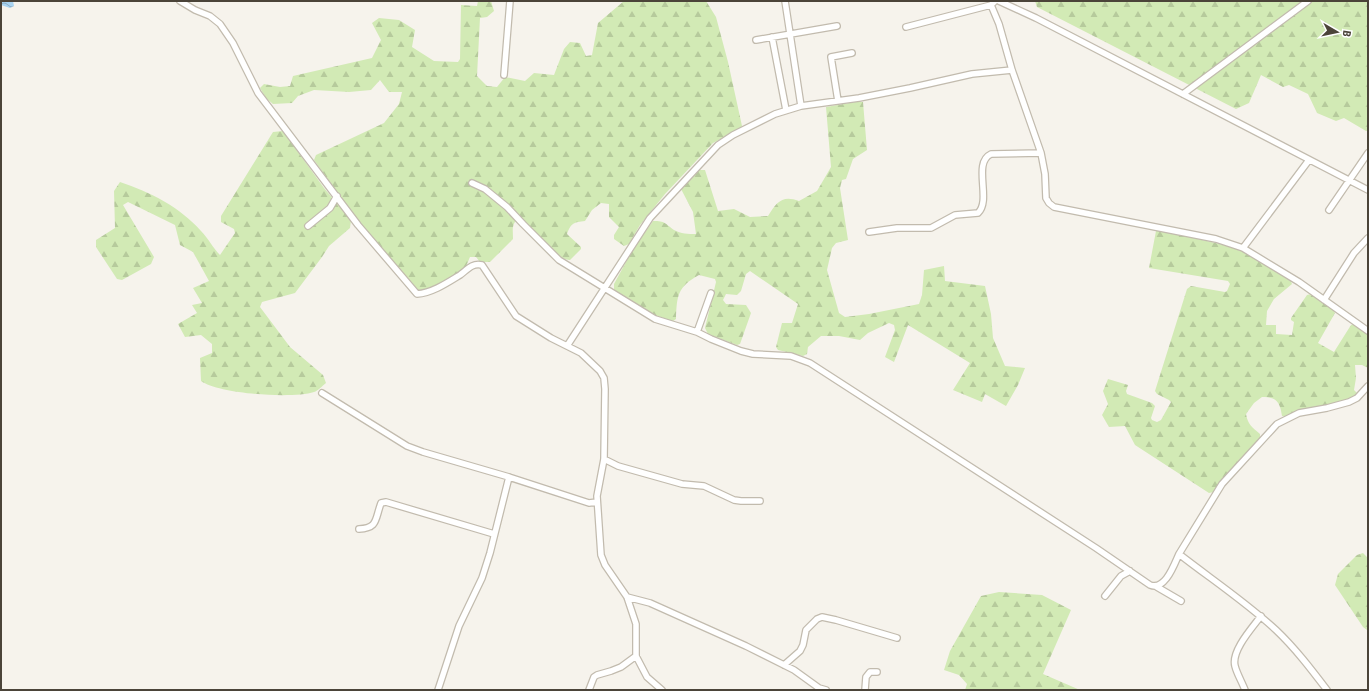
<svg xmlns="http://www.w3.org/2000/svg" width="1369" height="691" viewBox="0 0 1369 691" font-family="'Roboto Condensed',sans-serif">
  <style>
    .forest { fill: url(#forest-firs) }
    .water { fill: url(#water-waves) }
    .lines { fill: none; stroke-linecap: round; stroke-linejoin: round }
    .street-casing { stroke: #c2bbae; stroke-width: 8 }
    .street { stroke: #fff; stroke-width: 5.5 }
  </style>
  <defs>
    <pattern id="forest-firs" width="22" height="20" patternUnits="userSpaceOnUse"><rect width="22" height="20" fill="#d2eab5"/><path d="M5 1l3.5 6h-7zM16 11l3.5 6h-7z" fill="#b6ca9c"/></pattern>
    <pattern id="water-waves" width="16" height="10" patternUnits="userSpaceOnUse"><rect width="16" height="10" fill="#a9d4f2"/><path d="M0 5q4-4 8 0t8 0" fill="none" stroke="#8caec5"/></pattern>
  </defs>
  <rect width="100%" height="100%" fill="#f6f3ec"/>
  <!-- forest -->
  <path class="forest" d="M478,1H491L494,11L487,17L480,18L477,76L487,86L497,87L505,77L525,81L534,73L554,75L564,49L570,42L580,43L586,56L592,55L598,23L624,1H706L716,17L728,62L742,126L740,129L713,143L665,194L640,225L629,244L624,246L614,239V235L619,227L609,217V204L601,203L592,210L585,221C574,222 571,223 567,234L581,247V249L570,260C557,261 529,228 519,218C511,224 513,230 513,239L490,262H480L476,257H470C468,261 467,266 464,268C455,278 432,291 419,292L359,223L314,160L316,155L384,123L399,104L402,92H389L380,80L371,90L349,92L314,90L298,96L292,103L273,104L266,98L260,88L264,84L280,87L290,86L293,76L372,58L381,40L372,23L379,18L399,20L415,30L412,47L434,61L458,62L460,59L461,5L477,6Z
    M1035,1H1368V131H1366L1344,118L1336,121L1317,113L1308,94L1289,85L1283,87L1261,75L1249,103L1236,109L1037,7Z
    M855,102H863L867,150L853,159L846,179L842,180L840,188L848,240L836,243L832,248L827,270L839,313L845,317L869,314L919,304L922,295L924,270L944,266L945,281L985,286L991,314L993,338L1005,366L1025,368L1018,385L1006,406L985,394L982,402L953,390L970,363L908,325L894,362L885,357L895,330L894,325L889,323L868,333L860,340L839,336H821L808,347L807,354L803,356L778,350L776,347L782,323H792L798,304L750,271L746,274L741,291L737,295L726,294L723,300L726,304L746,305L751,313L740,344L737,345L708,334L705,328L716,282L715,279L699,275C677,287 677,296 676,319L673,321L654,315L614,291V284L632,251L653,221C666,221 664,223 674,230C681,234 688,234 696,234L693,212L681,189L699,170H705L718,211L734,209L750,217L768,216C777,202 782,195 799,201L817,191L831,167L826,107Z
    M283,131L324,188L351,220L350,228L329,246L322,257L295,293L262,302L260,307L290,347L323,375L326,383C322,386 318,391 314,392C292,399 219,394 201,381L200,358L212,353V344L201,335L185,337L178,324L197,313L192,305L202,303L193,288L209,281L193,252L180,245L175,225L128,202L123,205L154,257L151,264L122,280L117,279L96,247V240L115,228L114,191L120,182C150,192 180,207 201,231C208,238 213,248 220,255L235,233L234,229L221,222V216L273,132Z
    M1158,230L1242,249L1290,279L1292,284L1274,299L1267,311L1266,325H1276V334L1292,335L1294,322L1291,320V318L1307,295L1311,294L1334,311L1335,313L1318,343L1334,352L1351,325L1354,324L1368,334V368L1362,365H1355L1356,378L1354,390L1358,394C1342,406 1319,407 1300,411C1294,412 1288,417 1282,416C1280,402 1277,397 1262,397L1254,403L1246,414C1248,425 1252,427 1260,434V438L1227,474L1214,492L1209,493L1135,445L1125,426L1109,427L1102,415L1108,404L1103,391L1108,379L1128,385L1126,391L1127,394L1152,403L1155,406L1151,418L1152,420L1157,422L1161,420L1171,402L1169,400L1157,394L1155,391L1187,289L1191,286L1225,292L1227,291L1230,284L1228,281L1149,268L1156,231Z
    M1363,553L1368,558V629L1367,630L1363,627L1335,585L1338,574L1357,555Z
    M999,592L1042,595L1071,610L1043,674L1080,690H965L967,684L959,675L944,670L950,651L981,596Z"/>
  <!-- water -->
  <path class="water" d="M1,1H13L14,6L10,8L1,5Z"/>
  <g class="lines">
    <defs>
      <path id="street" d="M180,1L195,10L210,16L220,24L233,43L258,93L358,225L417,294C432,293 447,283 460,275C464,272 468,268 472,266C476,264 478,264 482,265L516,316L551,338L581,353L600,371L604,378L605,389L604,459L597,496L601,555L605,565L627,597L636,624V656L647,677L662,690
        M785,1L801,106
        M995,1L991,5L999,24L1012,70L1041,153L1045,174L1046,198L1049,203L1054,207L1216,239L1243,248L1299,282L1368,331
        M999,1L1036,18L1368,190
        M906,27L991,5
        M772,37L786,110
        M756,40L837,26
        M504,75L510,1
        M1183,94L1308,1
        M838,101L831,57L852,53
        M472,183L485,189L507,207L523,224L559,260L655,319L697,332L711,339L741,351L753,354L791,356L810,363L1096,548L1150,585C1165,591 1174,565 1179,554
        M1329,210L1368,153
        M308,226L330,208L337,196
        M869,232L897,228H931L955,215L978,213C992,200 972,163 991,154L1041,153
        M1243,248L1309,160
        M1324,300L1354,253L1368,238
        M697,332L711,293
        M567,346L650,218L718,145L733,135L775,114L801,106L859,98L910,88L972,74L1012,70
        M322,393L407,446L423,452L509,477L589,503L597,502
        M604,459L618,466L682,484L704,486L734,500L741,501H760
        M359,529C377,528 375,521 380,506L381,503L386,502L494,534
        M1157,587L1181,601
        M1105,596L1121,576L1130,571
        M627,597L650,603L746,646L794,670L819,688L826,690
        M784,665L800,651L803,645L806,630L817,619L822,617L836,620L897,638
        M438,690L459,626L482,578L490,553L509,477
        M589,690L594,677L597,675L611,671L621,667L636,656
        M865,690L866,677L870,672H877
        M1245,690C1242,682 1237,674 1235,666C1231,651 1252,628 1261,616
        M1327,690C1311,669 1295,648 1276,630C1246,602 1211,579 1179,554L1222,484L1277,424L1299,413L1327,408L1349,402L1357,398L1368,386"/>
    </defs>
    <!-- street casing -->
    <use href="#street" class="street-casing"/>
    <!-- street -->
    <use href="#street" class="street"/>
  </g>
  <!-- border -->
  <rect width="1369" height="691" fill="none" stroke="#4b4439" stroke-width="4"/>
  <!-- north arrow -->
  <g transform="translate(1337 32) rotate(99)" stroke="#ffffff" stroke-width="3" paint-order="stroke">
  <path d="M0-3L7 15L0 10L-7 15Z" fill="#4b4439"/>
  <text y="-6" font-size="11" font-weight="bold" text-anchor="middle" fill="#4b4439">B</text>
  </g>
</svg>
